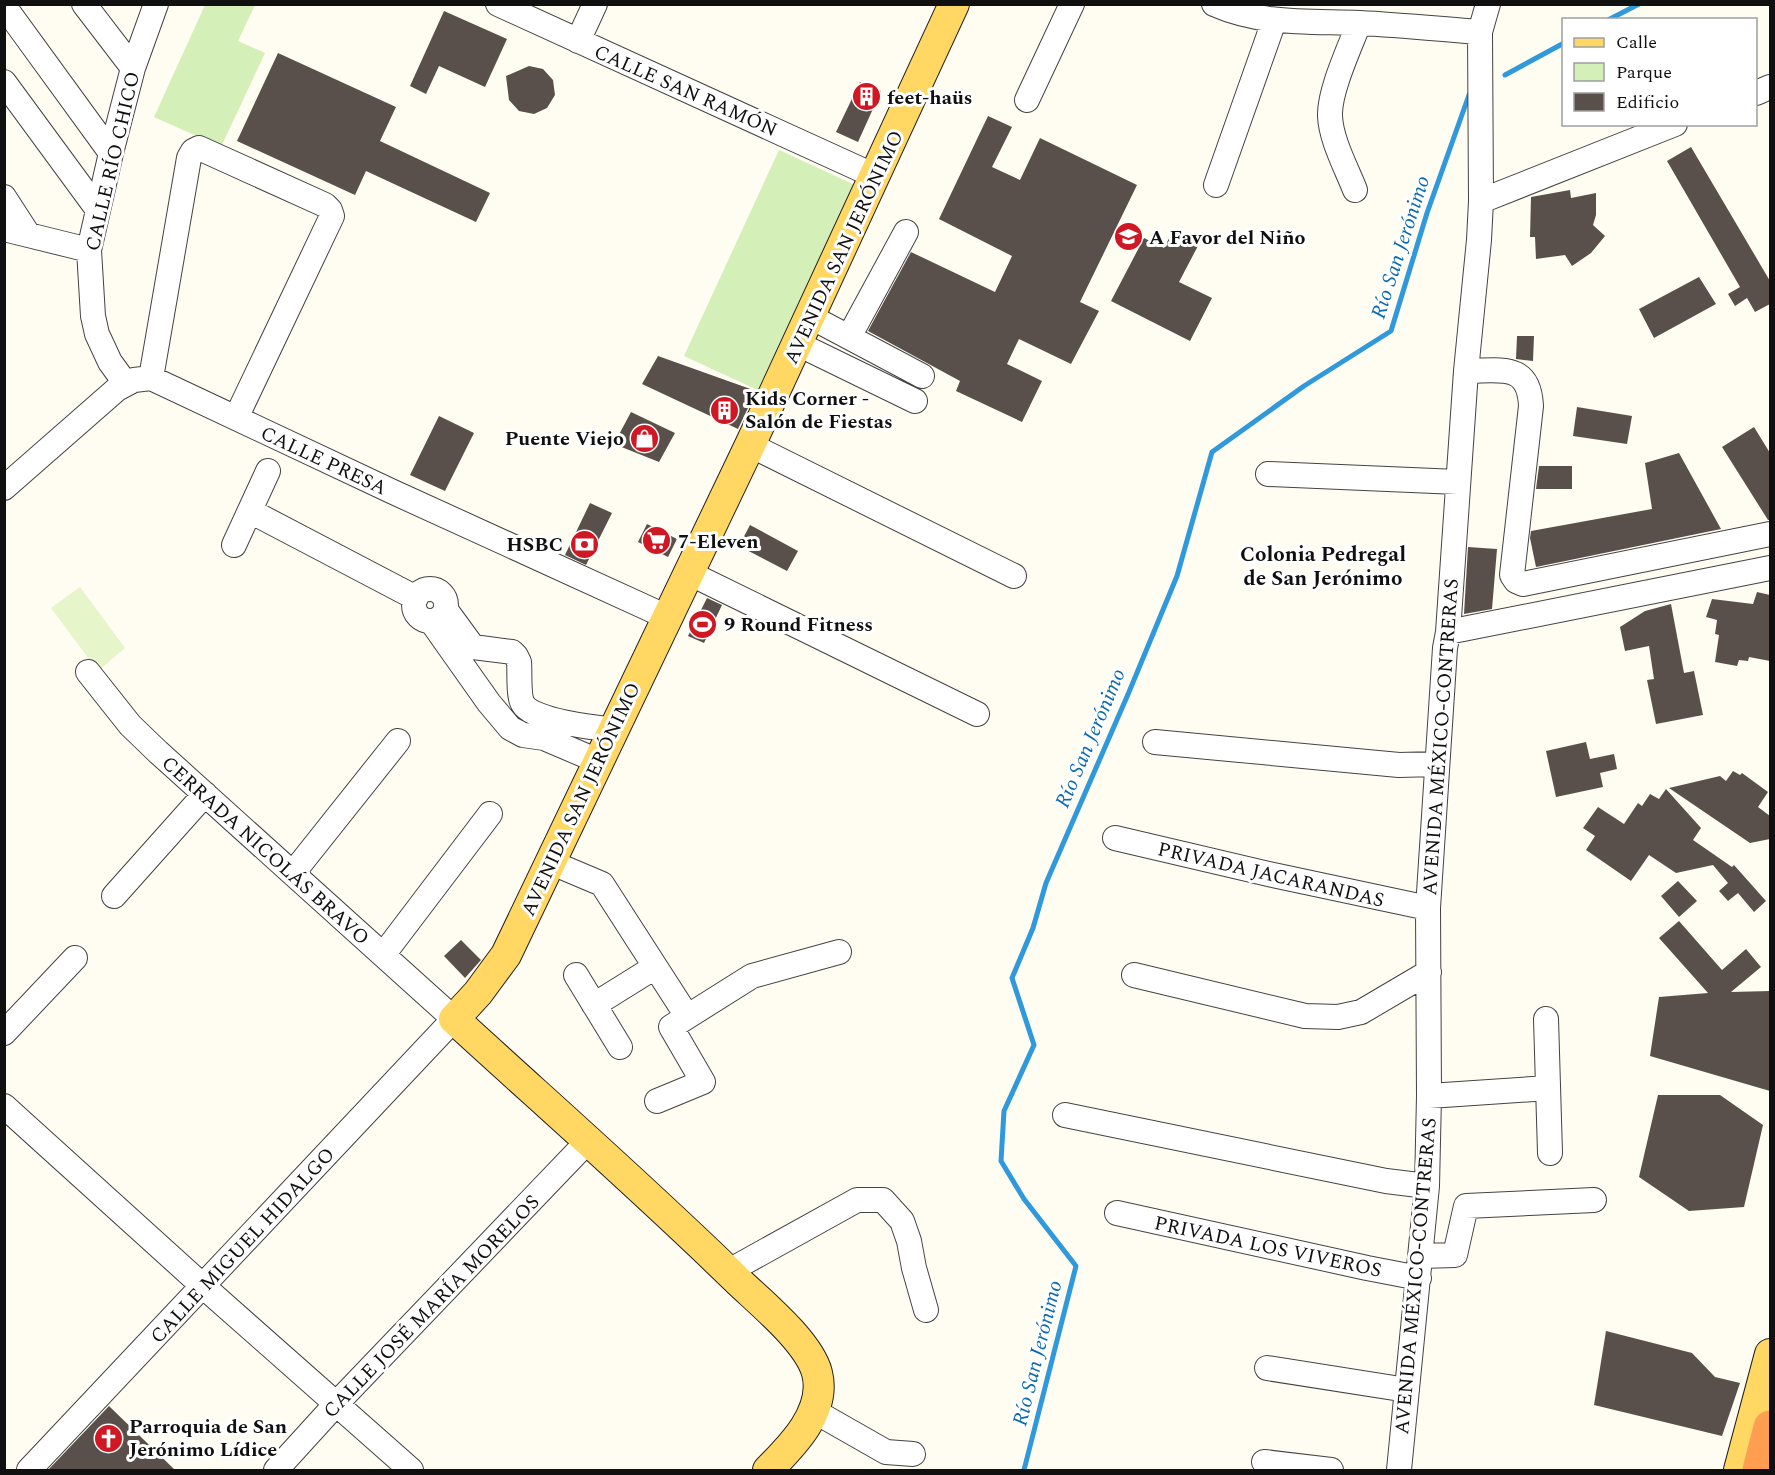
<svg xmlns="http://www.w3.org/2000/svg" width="1775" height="1475" viewBox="0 0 1775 1475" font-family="Spectral,serif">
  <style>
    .green { fill: #d4efb7 }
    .pitch { fill: #e6f5ca }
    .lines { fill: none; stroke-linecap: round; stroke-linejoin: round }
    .stream { stroke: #3099db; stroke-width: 5 }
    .building { fill: #5a504b }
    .minor-casing { stroke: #434343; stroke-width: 26 }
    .major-casing { stroke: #212121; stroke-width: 32 }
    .highway-casing { stroke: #212121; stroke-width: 35 }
    .minor { stroke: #fff; stroke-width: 24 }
    .major { stroke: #ffd762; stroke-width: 30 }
    .highway { stroke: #ff9e50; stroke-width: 33 }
    .labels { text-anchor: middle; stroke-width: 6; stroke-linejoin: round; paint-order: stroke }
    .street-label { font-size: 20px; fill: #101010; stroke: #fff }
    .poi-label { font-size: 20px; font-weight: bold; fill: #101010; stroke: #fff; text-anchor: start }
    .water-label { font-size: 21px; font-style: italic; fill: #0a6ab0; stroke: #fff }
    .neighbourhood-label { font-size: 21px; font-weight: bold; fill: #101010; stroke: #fff }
  </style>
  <rect width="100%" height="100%" fill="#fffcf2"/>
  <!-- green -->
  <path class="green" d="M205,5H255L238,41L265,53L221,147L154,117Z
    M779,150L857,186L762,392L684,356Z"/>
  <!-- pitch -->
  <path class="pitch" d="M80,587L125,648L98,671L51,608Z"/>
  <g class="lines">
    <!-- stream -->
    <path class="stream" d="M1608,20L1639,4
      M1505,75L1564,43
      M1024,1470L1076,1266L1024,1199L1001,1161L1004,1111L1034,1045L1012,978L1033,928L1046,883L1129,692L1177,576L1212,452L1304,386L1391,331L1427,213L1469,95L1473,92"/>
  </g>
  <!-- building -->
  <path class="building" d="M444,11L507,39L485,87L439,66L426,94L410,86Z
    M278,53L396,107L380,141L490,193L476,222L366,171L355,195L237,141Z
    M529,66L543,69L553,80L555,95L547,108L534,114L519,111L509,100L506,76Z
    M860,82L881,91L858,142L836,132Z
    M988,116L1012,127L992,167L1020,180L1040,138L1137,185L1080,302L1099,311L1071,364L1019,339L1007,364L1042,381L1022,422L956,391L960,381L868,331L911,252L995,292L1012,256L939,219Z
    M1691,147L1770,281V304L1755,312L1747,298L1735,306L1728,294L1740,287L1667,161Z
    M1570,190L1571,198L1596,193V215L1593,225L1605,236L1591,253L1572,266L1565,255L1536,259L1535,237H1530L1531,197Z
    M1174,229L1200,242L1179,282L1212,298L1190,341L1111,301L1144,238L1164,248Z
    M1699,277L1716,304L1654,338L1639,309Z
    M1517,336H1534L1533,361L1516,359Z
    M658,356L756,391L738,429L642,384Z
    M1577,407L1632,416L1627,444L1573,436Z
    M631,412L675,433L659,462L614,444Z
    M439,416L474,433L445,491L410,475Z
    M1754,427L1770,453V520H1768L1722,447Z
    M1679,453L1721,529L1536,567L1530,538L1531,531L1652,509L1645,463Z
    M1539,466H1572V489H1536Z
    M590,503L612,513L586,565L565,555Z
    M647,524L677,539L668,557L638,542Z
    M750,525L798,551L787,571L739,546Z
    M1468,547L1497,549L1492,609L1464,614Z
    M1757,592L1770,595V661L1749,657L1748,661L1739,660L1737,666L1715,662L1719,635L1715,634L1717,620L1706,617L1712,599L1753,604Z
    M707,598L722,605L704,643L688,636Z
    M1671,604L1684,673L1694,671L1703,715L1656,724L1647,680L1654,679L1649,646L1625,651L1620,627L1645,611Z
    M1586,742L1590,759L1614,754L1617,769L1600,773L1603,787L1556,797L1546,751Z
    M1733,771L1740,775L1742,773L1768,792L1758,807L1770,816V839L1750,843L1669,788L1720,776L1726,781Z
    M1666,789L1701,828L1693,840L1732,867L1734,865L1766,901L1754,912L1738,893L1728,901L1719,891L1728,883L1713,865L1676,873L1649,855L1631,881L1586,850L1595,836L1583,828L1598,807L1624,824L1638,803L1642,806L1650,794L1659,799Z
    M1678,881L1697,901L1679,917L1661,896Z
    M1679,921L1722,970L1746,949L1761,967L1731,992L1770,991V1091L1650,1056L1659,997L1708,993L1659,938Z
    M461,940L481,960L465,978L444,956Z
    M1658,1095H1720L1763,1125L1744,1207L1689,1211L1639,1177Z
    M1606,1331L1692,1353L1715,1377L1740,1383L1722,1436L1594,1405Z
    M109,1406L175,1470H48Z"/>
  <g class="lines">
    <defs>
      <path id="minor" d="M84,4L133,68
        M498,4L875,176
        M1214,4C1262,25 1308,21 1360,23C1400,25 1440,29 1480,32
        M4,6L111,153
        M578,41L595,4
        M4,82L98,210
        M1756,93L1770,87
        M1027,100L1072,4
        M1216,185L1274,21
        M1355,190C1346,167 1331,140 1330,116C1329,91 1350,47 1359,23
        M4,197L28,234
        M1481,201L1675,124
        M4,229L89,250
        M811,317L922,376
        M849,337L906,232
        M798,344L915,401
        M1466,371C1500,371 1529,362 1531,406L1512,575L1516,581L1523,584L1770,534
        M151,378L189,158L193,151L199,148L325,205L330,210L332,216L236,418
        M126,384L110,362L97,334L93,316L89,250L111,153L133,68L156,4
        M750,445L1014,576
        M1268,474L1458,482
        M4,488L117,389L134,380L151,378L391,491L667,617
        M250,511L416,598
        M234,545L268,471
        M689,573L977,714
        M414 605a16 16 0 1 1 32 0a16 16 0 1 1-32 0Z
        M446,610L473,647L512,652L516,656L519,662C520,672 518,696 523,704C533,721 595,728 613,729
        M431,621L489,703L510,728L523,735L544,738L598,761
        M1448,632L1770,568
        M1155,742L1399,765L1436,764
        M1115,838L1273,875L1428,908
        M550,862L602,884L687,1016
        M293,873L398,741
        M114,896L205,794
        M383,955L490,814
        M576,975L620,1047
        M1134,975L1305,1016L1338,1017L1361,1012L1429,972
        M594,1005L655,967
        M1546,1019L1550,1153
        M4,1033L75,958
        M1429,1096L1548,1088
        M657,1101L703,1082L671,1027L752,976L839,952
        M4,1106L204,1287L411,1470
        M1065,1115L1386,1181L1427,1186
        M1117,1213L1367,1268L1419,1278
        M1420,1256L1455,1255L1466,1206L1594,1200
        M729,1271L857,1200H883L902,1221L909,1241L914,1268L926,1310
        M1267,1368L1407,1390
        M814,1411L886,1452L913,1454
        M1264,1462L1331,1470
        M29,1470L454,1019L158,752L130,725L88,672
        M276,1470L336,1404L587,1142
        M1399,1470L1427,1186L1429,1096L1428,908L1445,648L1448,632L1466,371L1479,240L1481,201L1480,32L1488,4"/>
      <path id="major" d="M768,1470C792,1446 827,1411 817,1373C809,1342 761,1303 738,1281C646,1191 549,1106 454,1019L478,993L506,955L750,445L954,4
        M1739,1470L1770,1354"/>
      <path id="highway" d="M1759,1470L1770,1427"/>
    </defs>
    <!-- minor casing -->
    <use href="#minor" class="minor-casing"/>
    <!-- major casing -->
    <use href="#major" class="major-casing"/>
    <!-- highway casing -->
    <use href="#highway" class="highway-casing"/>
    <!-- minor -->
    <use href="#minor" class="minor"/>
    <!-- major -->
    <use href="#major" class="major"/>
    <!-- highway -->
    <use href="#highway" class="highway"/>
  </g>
  <!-- icons -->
  <defs>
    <symbol id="building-disc" viewBox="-11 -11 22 22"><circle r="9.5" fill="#cf1823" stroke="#fff"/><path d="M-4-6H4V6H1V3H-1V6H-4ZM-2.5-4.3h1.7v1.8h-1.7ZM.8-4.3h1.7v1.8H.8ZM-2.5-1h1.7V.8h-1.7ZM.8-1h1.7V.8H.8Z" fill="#fff"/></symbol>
    <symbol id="school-disc" viewBox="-11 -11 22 22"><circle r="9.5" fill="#cf1823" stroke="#fff"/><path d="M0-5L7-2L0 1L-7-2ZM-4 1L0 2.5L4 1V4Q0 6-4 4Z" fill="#fff"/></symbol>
    <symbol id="shop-disc" viewBox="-11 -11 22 22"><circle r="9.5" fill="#cf1823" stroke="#fff"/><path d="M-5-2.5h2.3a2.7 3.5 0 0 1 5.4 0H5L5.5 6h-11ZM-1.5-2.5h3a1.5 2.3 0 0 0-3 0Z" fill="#fff"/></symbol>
    <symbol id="supermarket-disc" viewBox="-11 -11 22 22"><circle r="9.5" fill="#cf1823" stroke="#fff"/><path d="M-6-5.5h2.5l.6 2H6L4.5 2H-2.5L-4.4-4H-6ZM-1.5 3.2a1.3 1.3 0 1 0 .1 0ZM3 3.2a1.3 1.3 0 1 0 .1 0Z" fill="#fff"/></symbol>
    <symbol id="bank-disc" viewBox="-11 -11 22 22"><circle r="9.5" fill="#cf1823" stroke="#fff"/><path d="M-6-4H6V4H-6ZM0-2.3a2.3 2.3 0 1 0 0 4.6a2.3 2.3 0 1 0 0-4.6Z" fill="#fff"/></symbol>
    <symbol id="stadium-disc" viewBox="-11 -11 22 22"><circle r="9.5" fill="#cf1823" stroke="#fff"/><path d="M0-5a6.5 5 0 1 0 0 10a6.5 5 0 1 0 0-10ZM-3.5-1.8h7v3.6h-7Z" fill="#fff"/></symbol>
    <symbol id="church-disc" viewBox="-11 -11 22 22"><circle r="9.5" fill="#cf1823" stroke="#fff"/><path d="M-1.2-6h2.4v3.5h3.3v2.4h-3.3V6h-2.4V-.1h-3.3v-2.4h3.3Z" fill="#fff"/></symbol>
  </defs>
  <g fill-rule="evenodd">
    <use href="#building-disc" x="850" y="80" width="33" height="33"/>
    <use href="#school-disc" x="1112" y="220" width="33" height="33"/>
    <use href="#building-disc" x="708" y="394" width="33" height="33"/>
    <use href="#shop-disc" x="628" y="422" width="33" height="33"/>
    <use href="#supermarket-disc" x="640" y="524" width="33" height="33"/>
    <use href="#bank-disc" x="568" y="528" width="33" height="33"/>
    <use href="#stadium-disc" x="686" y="608" width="33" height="33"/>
    <use href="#church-disc" x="92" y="1422" width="33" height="33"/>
  </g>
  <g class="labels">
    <!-- street labels -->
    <g class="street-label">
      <text transform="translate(686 90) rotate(24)" y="7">CALLE SAN RAMÓN</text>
      <text transform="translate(112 161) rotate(-77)" y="7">CALLE RÍO CHICO</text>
      <text transform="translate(843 247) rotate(-65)" y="7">AVENIDA SAN JERÓNIMO</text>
      <text transform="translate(324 460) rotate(25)" y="7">CALLE PRESA</text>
      <text transform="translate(1440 737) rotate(-86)" y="7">AVENIDA MÉXICO-CONTRERAS</text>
      <text transform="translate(580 799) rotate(-65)" y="7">AVENIDA SAN JERÓNIMO</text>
      <text transform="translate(266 850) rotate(42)" y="7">CERRADA NICOLÁS BRAVO</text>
      <text transform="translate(1271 874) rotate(13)" y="7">PRIVADA JACARANDAS</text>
      <text transform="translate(242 1245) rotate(-47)" y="7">CALLE MIGUEL HIDALGO</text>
      <text transform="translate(1268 1246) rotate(12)" y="7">PRIVADA LOS VIVEROS</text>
      <text transform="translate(1415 1276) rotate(-85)" y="7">AVENIDA MÉXICO-CONTRERAS</text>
      <text transform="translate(431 1306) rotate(-46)" y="7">CALLE JOSÉ MARÍA MORELOS</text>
    </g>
    <!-- poi labels -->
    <g class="poi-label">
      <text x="887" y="104">feet-haüs</text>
      <text x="1149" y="244">A Favor del Niño</text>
      <text x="745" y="405">Kids Corner -<tspan x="745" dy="23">Salón de Fiestas</tspan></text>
      <text x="624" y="445" text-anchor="end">Puente Viejo</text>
      <text x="678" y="548">7-Eleven</text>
      <text x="563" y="551" text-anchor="end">HSBC</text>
      <text x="724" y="631">9 Round Fitness</text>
      <text x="129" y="1433">Parroquia de San<tspan x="129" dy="23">Jerónimo Lídice</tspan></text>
    </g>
    <!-- water labels -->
    <g class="water-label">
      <text transform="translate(1400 247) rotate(-72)" y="7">Río San Jerónimo</text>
      <text transform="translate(1090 738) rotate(-67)" y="7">Río San Jerónimo</text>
      <text transform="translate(1037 1353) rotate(-76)" y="7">Río San Jerónimo</text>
    </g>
    <!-- neighbourhood labels -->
    <g class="neighbourhood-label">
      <text x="1323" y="561">Colonia Pedregal<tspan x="1323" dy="24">de San Jerónimo</tspan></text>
    </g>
  </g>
  <!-- border -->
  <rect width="1775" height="1475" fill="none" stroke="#101010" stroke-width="12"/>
  <!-- legend -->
  <rect x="1562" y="18" width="195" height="108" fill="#ffffff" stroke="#9f9f9f" stroke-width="1.5"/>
  <rect x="1574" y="38" width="30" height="9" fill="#ffd762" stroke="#9f9f9f" stroke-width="1.5"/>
  <text x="1616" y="48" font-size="18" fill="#101010">Calle</text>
  <rect x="1574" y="63" width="30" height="18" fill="#d4efb7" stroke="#9f9f9f" stroke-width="1.5"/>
  <text x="1616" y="78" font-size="18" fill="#101010">Parque</text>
  <rect x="1574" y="93" width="30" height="18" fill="#5a504b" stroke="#9f9f9f" stroke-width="1.5"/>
  <text x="1616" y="108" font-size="18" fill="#101010">Edificio</text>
</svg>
